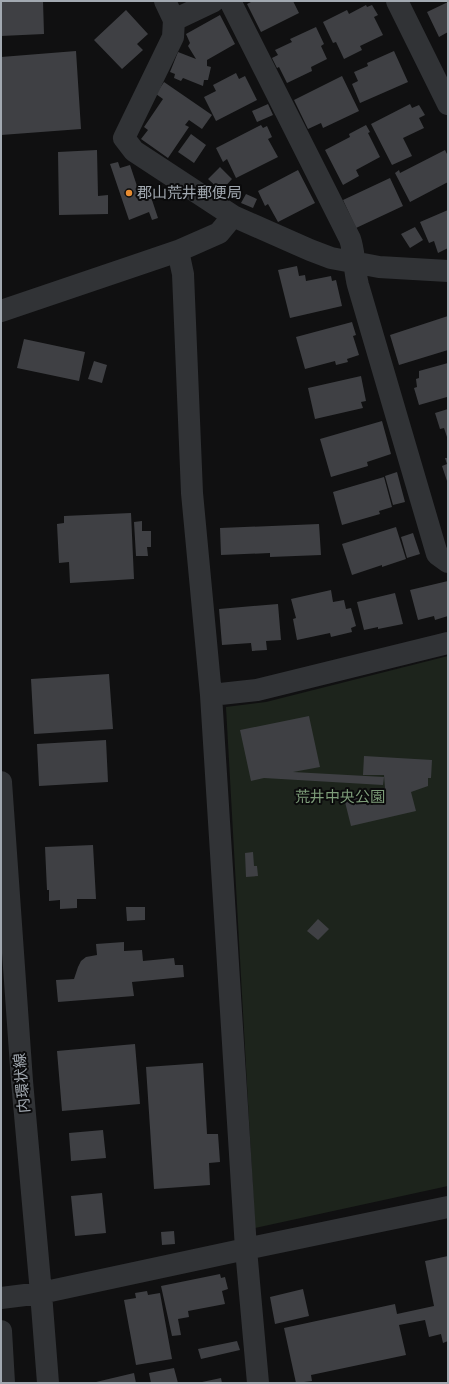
<svg xmlns="http://www.w3.org/2000/svg" width="449" height="1384" viewBox="0 0 449 1384" font-family="Cabin,'Noto Sans JP',sans-serif">
  <style>
    .green { fill: #1d241c }
    .building { fill: #3f4044 }
    .lines { fill: none; stroke-linecap: round; stroke-linejoin: round }
    .minor { stroke: #313336; stroke-width: 22 }
    .poi-dot { fill: #e88c31; stroke: #0b0b0c; stroke-width: 1.5 }
    .labels { text-anchor: middle; stroke-width: 4; stroke-linejoin: round; paint-order: stroke }
    .poi-label { font-size: 15px; fill: #a2a9b1; stroke: #0b0b0c; text-anchor: start }
    .park-label { font-size: 15px; fill: #7d9c79; stroke: #0b0b0c }
    .street-label { font-size: 15px; fill: #a2a9b1; stroke: #0b0b0c }
  </style>
  <rect width="100%" height="100%" fill="#101011"/>
  <!-- green -->
  <path class="green" d="M448,656V1186L255,1228L226,707L266,702Z"/>
  <!-- building -->
  <path class="building" d="M1,1H43L44,34L1,36Z
    M253,1H293L299,13L261,32L247,4Z
    M448,2V32L439,37L427,12Z
    M366,5L367,7L372,5L378,15L374,17L383,35L360,46L362,50L344,59L336,42L333,43L323,22L347,10L349,14Z
    M126,10L148,34L137,44L143,50L122,69L94,40Z
    M220,15L235,44L207,60V66L211,67L208,80H204L203,86L183,78L181,81L174,78L175,74L170,72L178,52L196,59L188,46L190,43L186,34Z
    M316,27L324,44L321,46L327,59L311,67L312,71L287,83L279,67L277,68L272,58L278,55L275,50L292,42L290,39Z
    M76,51L81,129L1,135V57Z
    M394,51L408,82L360,103L352,84L358,81L354,72L368,66L367,63Z
    M236,73L239,79L245,76L257,100L216,121L204,97L216,91L213,85Z
    M342,76L359,111L323,128L321,123L308,129L294,100Z
    M164,82L212,115L202,129L189,120L185,125L189,127L168,158L141,139L148,130L144,127L163,99L156,94Z
    M268,104L273,115L257,122L252,111Z
    M410,104L412,108L419,105L425,115L419,118L424,128L403,138L412,156L392,165L371,124Z
    M261,125L263,128L267,126L272,137L268,139L278,157L236,178L227,159L223,162L216,148Z
    M366,125L370,132L368,133L380,157L356,170L359,176L343,185L325,150L350,137L349,134Z
    M191,134L206,145L194,163L178,152Z
    M97,150L98,196L108,195V214L59,215L58,152Z
    M445,150L448,156V182L410,202L395,173L399,170L400,173Z
    M118,162L120,168L130,165L141,198L150,194L158,218L152,220L149,212L129,220L110,164Z
    M220,167L232,179L221,191L208,179Z
    M298,170L315,203L278,222L268,204L265,206L258,191Z
    M390,178L403,206L356,228L343,200Z
    M246,194L257,199L253,208L241,203Z
    M448,210V248L438,253L434,241L429,243L420,222Z
    M415,227L423,240L410,248L401,234Z
    M297,266L299,276L305,275L306,281L331,276L332,281L336,280L342,306L290,318L278,270Z
    M448,316V350L399,365L390,335Z
    M352,322L356,335L353,336L359,355L347,359L348,362L336,365L335,361L305,369L296,337Z
    M24,339L85,352L79,381L17,368Z
    M94,361L107,365L102,383L88,379Z
    M448,363L447,397L419,405L414,388L417,387L416,379L419,378V371Z
    M361,376L366,401L361,402L363,408L315,419L308,388Z
    M448,409V440L444,428L440,429L435,413Z
    M382,421L391,454L367,462L368,466L331,477L320,439Z
    M445,458H448V484L442,466L447,464Z
    M397,472L405,502L393,505L385,476Z
    M384,477L392,507L379,511L380,514L342,525L333,492Z
    M131,513L134,579L70,583L69,562L59,563L57,524L64,523V516Z
    M142,521V531H151V547H147L148,556H136L134,522Z
    M319,524L321,555L270,557V553L221,555L220,528Z
    M396,527L406,559L382,567V565L352,575L342,544Z
    M413,533L420,554L407,558L401,537Z
    M448,581V616L435,620L434,616L418,620L410,590Z
    M331,590L333,602L344,600L346,609L351,608L356,626L351,628L352,632L331,637L330,633L297,640L293,619L296,618L291,599Z
    M395,593L403,624L378,629V627L364,630L357,602Z
    M278,604L281,640L266,641L267,650L252,651L251,643L222,645L219,609Z
    M109,674L113,729L34,734L31,679Z
    M309,716L320,767L293,772L384,777L383,785L264,778L251,781L240,730Z
    M106,740L108,782L39,786L37,744Z
    M364,756L432,760L431,778H428V786L411,792L416,811L351,826L344,798L385,788L384,775H363Z
    M93,845L96,899H77V908L60,909V900L49,901V890H47L45,847Z
    M253,852L254,866H257L258,876L246,877L245,853Z
    M126,907H145V920L127,921Z
    M318,919L329,929L318,940L307,931Z
    M124,942V951L142,950L143,961L174,958L175,965H183L184,977L132,982L134,996L58,1002L56,980L74,979L78,967L81,961L86,957L97,955L96,944Z
    M135,1044L140,1104L62,1111L57,1051Z
    M203,1063L207,1134H218L220,1162L209,1163L210,1185L154,1189L146,1067Z
    M103,1130L106,1158L71,1161L69,1133Z
    M102,1193L106,1233L75,1236L71,1196Z
    M174,1231L175,1244L162,1245L161,1232Z
    M448,1256V1341L443,1343L441,1334L429,1337L425,1320L399,1325L406,1355L311,1375L312,1381L296,1383L284,1328L395,1304L397,1314L434,1306L425,1261Z
    M220,1274L221,1278L225,1277L228,1289L222,1291L225,1304L188,1311L189,1317L178,1319L181,1335L172,1336L161,1286Z
    M303,1289L309,1316L275,1324L270,1297Z
    M147,1291L148,1295L160,1293L172,1359L136,1365L124,1300L136,1298L135,1293Z
    M237,1341L240,1350L201,1359L198,1349Z
    M174,1368L178,1383H151L149,1373Z
    M134,1373L136,1383H96V1382Z
    M221,1378L222,1383H202V1382Z"/>
  <g class="lines">
    <!-- minor -->
    <path class="minor" d="M165,1L174,20
      M214,1L174,20L173,37L124,138L134,151L233,216L310,250L331,258L379,267L448,271
      M230,1L350,239C355,254 354,270 358,285L437,554L448,562
      M397,1L448,104
      M178,251L183,274L192,493L211,695L246,1249L258,1383
      M1,311L178,251L219,233L233,216
      M211,695L257,690L448,643
      M1,782L22,1081L41,1293L48,1383
      M1,1298L41,1293L246,1249L448,1207
      M1,1331L4,1383"/>
  </g>
  <!-- markers -->
  <circle class="poi-dot" cx="129" cy="193" r="4"/>
  <g class="labels">
    <!-- poi labels -->
    <g class="poi-label">
      <text x="137" y="198">郡山荒井郵便局</text>
    </g>
    <!-- park labels -->
    <g class="park-label">
      <text x="340" y="802">荒井中央公園</text>
    </g>
    <!-- street labels -->
    <g class="street-label">
      <text transform="translate(22 1083) rotate(-95)" y="5">内環状線</text>
    </g>
  </g>
  <!-- border -->
  <rect width="449" height="1384" fill="none" stroke="#a2a9b1" stroke-width="4"/>
</svg>
